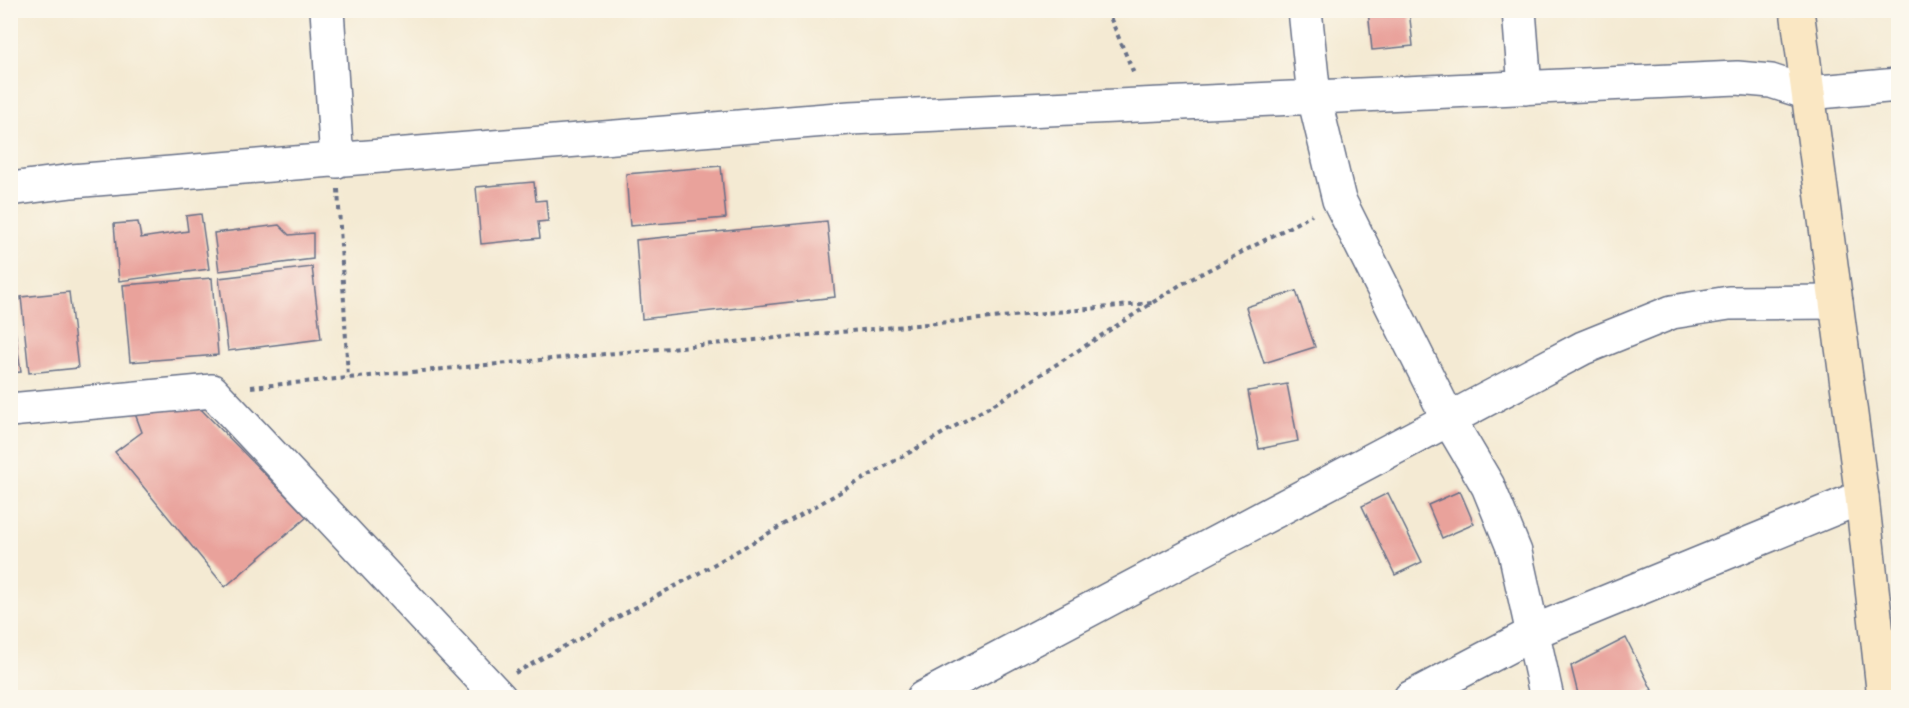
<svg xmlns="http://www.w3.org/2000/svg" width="1909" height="708" viewBox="0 0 1909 708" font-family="Sriracha,sans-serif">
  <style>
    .building { fill: #e9a29b }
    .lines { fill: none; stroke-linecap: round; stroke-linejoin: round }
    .street-casing { stroke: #677087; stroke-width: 36 }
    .secondary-casing { stroke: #677087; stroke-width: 36 }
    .path { stroke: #677087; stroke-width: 4; stroke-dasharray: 4.5 4.5; stroke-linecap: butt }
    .street { stroke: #fff; stroke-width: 33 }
    .secondary { stroke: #fae7c3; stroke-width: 33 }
  </style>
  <rect width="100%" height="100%" fill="#fbf7ec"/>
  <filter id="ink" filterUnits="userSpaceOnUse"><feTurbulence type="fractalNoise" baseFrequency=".0167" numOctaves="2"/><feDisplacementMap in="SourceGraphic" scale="12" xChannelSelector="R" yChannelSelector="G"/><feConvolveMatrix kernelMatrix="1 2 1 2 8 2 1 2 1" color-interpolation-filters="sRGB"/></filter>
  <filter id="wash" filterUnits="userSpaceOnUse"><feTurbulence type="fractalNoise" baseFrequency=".008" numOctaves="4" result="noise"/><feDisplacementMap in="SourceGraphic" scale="24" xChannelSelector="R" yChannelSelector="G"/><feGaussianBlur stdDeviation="1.35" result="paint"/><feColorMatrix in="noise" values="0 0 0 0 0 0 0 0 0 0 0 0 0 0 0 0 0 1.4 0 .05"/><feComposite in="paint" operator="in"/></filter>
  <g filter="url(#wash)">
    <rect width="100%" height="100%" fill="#f4ead3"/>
    <g id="blocks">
      <!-- building -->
      <path class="building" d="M1368,10H1409L1413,46L1372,50Z
        M721,166L726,218L630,226L626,174Z
        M534,182L536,201L546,200L548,221L538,222L540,238L481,244L476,187Z
        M201,214L209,269L119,281L114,224L138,222L141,238L188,231L186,216Z
        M827,221L835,297L642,319L636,240Z
        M279,225L289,235L313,233V259L219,271L214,233Z
        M312,267L321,339L228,351L219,278Z
        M212,278L218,355L130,362L123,285Z
        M1296,291L1315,347L1264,363L1246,307Z
        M69,292L78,368L29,373L21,297Z
        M10,296L21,372L10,373Z
        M1287,384L1298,441L1259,449L1248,391Z
        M188,396L307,517L225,587L115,452L142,432L134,411Z
        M1460,491L1474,524L1442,538L1428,505Z
        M1388,493L1422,562L1395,575L1362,506Z
        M1626,638L1652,690L1637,698H1579L1571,666Z"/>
    </g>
  </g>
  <g filter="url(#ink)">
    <use href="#blocks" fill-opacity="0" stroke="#677087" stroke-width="1.5"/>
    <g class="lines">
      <defs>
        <path id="street" d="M327,10L337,161
          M1305,10L1314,97L1339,200L1449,420L1488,486L1515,552L1547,698
          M1519,10L1525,88
          M10,189L72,181L850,118L1737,78L1771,81L1808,93L1898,85
          M10,410L212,391L500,698
          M923,698L1583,348L1672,312L1729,303L1836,302
          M1410,698L1545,627L1862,497"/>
        <path id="secondary" d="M1797,10L1862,497L1884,698"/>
      </defs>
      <!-- street casing -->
      <use href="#street" class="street-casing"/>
      <!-- secondary casing -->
      <use href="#secondary" class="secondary-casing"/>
      <!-- path -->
      <path class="path" d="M1107,10L1135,76
        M338,189L348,378
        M251,387L1152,303
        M515,673L699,573L1001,400L1180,285L1312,215"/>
      <!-- street -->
      <use href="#street" class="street"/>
      <!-- secondary -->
      <use href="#secondary" class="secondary"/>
    </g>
  </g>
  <!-- margin -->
  <rect width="1909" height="708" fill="none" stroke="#fbf7ec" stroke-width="36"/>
</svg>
